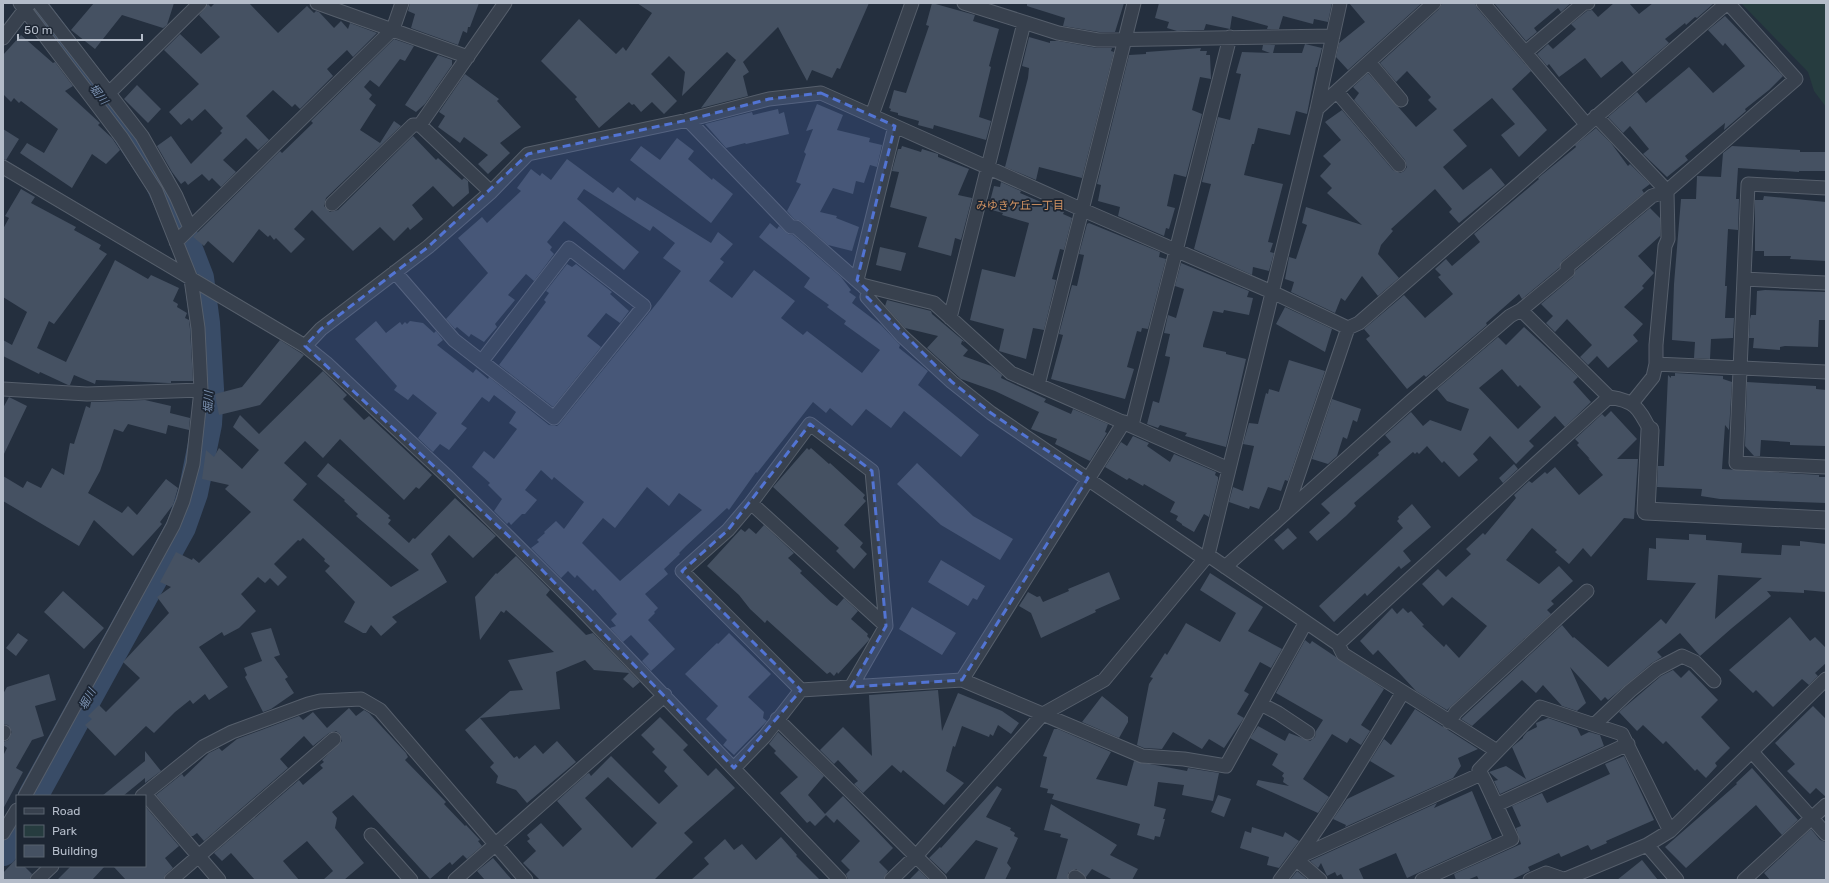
<svg xmlns="http://www.w3.org/2000/svg" width="1829" height="883" viewBox="0 0 1829 883" font-family="Rubik,'Noto Sans JP',sans-serif">
  <style>
    .green { fill: #263c3f }
    .lines { fill: none; stroke-linecap: round; stroke-linejoin: round }
    .river { stroke: #394c67; stroke-width: 30 }
    .building { fill: #455162; fill-rule: evenodd }
    .minor-casing { stroke: #565f6c; stroke-width: 15 }
    .tertiary-casing { stroke: #565f6c; stroke-width: 19 }
    .minor { stroke: #38414e; stroke-width: 13 }
    .tertiary { stroke: #38414e; stroke-width: 17 }
    .marked { fill: #5274d3; fill-opacity: 0.2; stroke: #5274d3; stroke-width: 3; stroke-dasharray: 8 5; stroke-linejoin: round }
    .labels { text-anchor: middle; stroke-width: 3.5; stroke-linejoin: round; paint-order: stroke }
    .water-label { font-size: 11px; font-style: italic; fill: #7c92b1; stroke: #1d2633 }
    .neighbourhood-label { font-size: 11px; fill: #d59563; stroke: #1d2633 }
  </style>
  <rect width="100%" height="100%" fill="#242f3e"/>
  <!-- green -->
  <path class="green" d="M1741,3H1826V107L1814,91L1808,72Z"/>
  <g class="lines">
    <!-- river -->
    <path class="river" d="M33,796L181,527L193,493L207,424L209,389L205,323L199,278L174,213L159,181L117,117L39,15
      M3,851L17,826"/>
  </g>
  <!-- building -->
  <path class="building" d="M94,3H174L167,25L163,28L122,15L95,49L71,30Z
    M215,3H249L278,33L307,6L314,13L316,11L319,12L334,28L341,21L348,29L350,23L377,33L353,57L347,50L327,69L333,76L300,109L295,104L292,107L273,90L246,116L269,140L258,150L246,138L223,160L236,172L221,187L212,178L209,181L202,174L188,185L185,181L181,184L172,172L157,146L171,136L191,164L222,133L220,131L223,128L205,109L192,121L189,118L181,125L169,112L199,84L164,50L180,34L201,54L220,37L199,15L208,4L211,7Z
    M410,3H479L470,27H468L467,33L463,31L458,45L411,28L415,14L408,11Z
    M637,3H869L840,69L837,68L832,78L812,70L807,81L778,27L743,62L749,72L743,76L748,96L701,108L736,60L727,52L682,96L685,72L669,56L651,74L677,101L664,114L652,102L641,112L634,104L632,105L629,102L599,128L575,99L577,97L541,61L579,19L616,54L623,47L626,51L652,13Z
    M932,3L975,15L973,21L999,29L989,66L991,67L979,117L991,121L986,140L934,125L933,129L918,125L919,121L898,115V113L890,111L891,109L889,108L894,90L906,93L929,26L926,25Z
    M1027,3H1124L1115,32H1099L1063,26L1065,18L1027,6Z
    M1159,3H1332L1328,22L1314,19L1313,24L1283,16L1279,29H1267L1268,26L1232,16L1230,29L1206,24L1204,30L1177,31L1167,28L1169,22L1155,18Z
    M1349,3H1422L1348,70L1336,57L1339,43L1365,22Z
    M1442,3H1475L1477,8L1531,71L1512,89L1547,130L1519,157L1501,135L1515,124L1492,98L1453,130L1467,146L1443,167L1463,190L1491,168L1505,185L1459,223L1449,212L1452,209L1435,189L1391,229L1393,231L1381,245L1378,254L1399,278L1378,296L1362,276L1345,301L1341,298L1335,313L1291,292L1294,282L1285,279L1289,257L1296,259L1307,225L1302,223L1306,207L1362,225L1327,193L1332,188L1320,176L1331,164L1323,156L1341,140L1325,122L1342,110L1393,170L1400,173L1404,171L1407,167L1405,160L1354,100L1359,93L1353,87L1368,73L1416,127L1437,109L1428,100L1431,97L1407,71L1396,82L1380,63L1439,9Z
    M1494,3H1571L1561,12L1558,8L1534,28L1537,32L1526,41Z
    M1614,3H1629L1639,14L1653,3H1713V4L1697,18L1695,17L1686,25L1685,23L1665,39L1669,43L1633,74L1622,61L1601,78L1585,58L1559,77L1549,64L1547,66L1537,54L1548,44L1553,49L1576,29L1571,24L1587,11L1592,10L1598,17Z
    M1725,16L1783,76L1769,90L1745,109L1746,111L1724,130L1725,123L1685,156L1688,160L1667,177L1643,154L1649,149L1630,126L1623,133L1608,117L1637,92L1646,103L1689,67L1713,93L1745,66L1725,43L1723,46L1708,30Z
    M21,35L53,63L55,62L73,86L65,91L100,123L98,125L112,138L120,150L106,164L92,154L72,188L20,153L27,143L44,153L58,129L21,101L19,103L14,98L11,102L3,94V55Z
    M1029,37L1050,43V41H1059L1097,48H1112L1111,51L1114,52L1082,178L1039,167L1036,180L1005,167L1028,78L1029,68L1022,66Z
    M394,39L414,46L405,61L400,59L379,87L370,80L364,87L372,95L369,99L376,105L360,130L380,143L394,121L401,126L326,198L324,206L330,212L338,210L413,136L436,160L438,158L462,180L464,178L468,181L469,193L453,207L433,186L412,205L423,219L410,230L408,227L394,241L380,227L353,251L312,210L294,229L305,239L291,253L276,238L274,240L270,235L268,237L259,229L233,263L208,241L204,246L193,237L280,151L282,153L313,123L311,121Z
    M1305,44L1322,48L1317,67H1316L1307,114L1296,111L1290,135L1258,128L1254,144H1252L1244,175L1283,184L1268,242L1273,243L1270,252L1274,253L1269,271L1253,267L1252,275L1194,249L1211,184L1202,182L1218,117L1230,120L1241,74L1236,73L1242,52L1270,53L1262,50L1263,45H1275L1273,53H1302Z
    M1201,48L1200,51H1207L1206,55H1210L1211,79L1200,77L1192,110L1202,114L1186,177L1174,174L1167,206L1175,208L1169,229L1166,228L1164,236L1118,216L1120,207L1098,201L1101,185L1097,184L1129,55L1146,54V52Z
    M438,55L452,60V65L425,104L416,112L405,105Z
    M465,74L499,99L497,101L521,127L500,143L510,153L488,174L478,164L488,155L464,137L460,143L438,127L445,116L439,112Z
    M137,85L161,109L148,123L124,99Z
    M817,104L843,115L837,130L870,138L869,142L882,145L877,167L870,165L864,183L856,181L853,194L833,188L820,212L837,216L836,218L859,227L852,251L828,245L801,221L794,219L787,211L801,184L796,182L806,154L804,152L813,129L806,131Z
    M778,109L779,114L784,112L789,134L746,144L745,143L726,148L705,124L752,112L753,115Z
    M1596,128L1611,143L1628,166L1630,164L1650,184L1642,190L1644,193L1562,261L1559,268L1522,299L1519,294L1486,323L1487,325L1426,377L1424,375L1407,389L1366,339L1370,336L1364,329L1404,295L1425,318L1453,294L1438,277L1441,275L1435,269L1446,259L1452,266L1480,242L1474,234L1539,179L1538,178L1576,147L1575,145Z
    M3,129L19,139L6,160L3,159Z
    M677,138L694,151L688,159L712,180L713,178L733,194L711,223L630,160L641,146L660,160Z
    M902,146L921,152L922,149L938,154V157L969,169L958,195L972,198L961,240L955,238L951,256L918,247L927,217L890,207L899,172L892,171L898,149H901Z
    M1732,146L1800,150V152H1826V171H1799V172L1738,168L1736,199H1739L1738,230L1728,229L1725,286H1727L1725,318H1734L1733,338L1711,339L1710,359L1694,358L1695,342L1672,340L1674,284L1681,199H1696L1697,176L1721,177L1723,153Z
    M567,159L613,193L618,187L635,201L637,197L711,243L718,232L733,244L720,259L724,262L709,281L732,298L754,270L795,301L781,318L803,335L807,331L862,373L880,350L844,324L846,321L827,307L829,305L804,287L810,278L759,237L770,223L777,229L779,226L788,234L793,235L841,277L851,290L849,292L856,297L852,303L881,325L900,345L899,348L928,371L918,385L979,435L961,457L904,411L891,428L866,409L852,426L830,408L826,413L813,402L757,473L756,472L729,510L727,508L686,546L679,553L680,554L664,569L668,574L645,594L658,608L654,612L655,613L648,620L675,649L651,671L642,661L649,654L631,635L623,642L610,628L616,626L611,620L617,614L595,589L593,591L577,575L575,578L568,571L561,578L531,548L539,542L537,540L545,533L544,532L556,521L564,529L584,502L554,477L552,480L541,470L525,490L537,500L525,514H522L511,525L509,522L507,524L494,511L502,499L488,485L490,483L472,467L484,451L494,459L517,429L509,423L516,412L494,395L489,402L482,397L461,424L467,428L449,450L440,444L433,452L418,438L437,413L413,394L408,400L394,390L397,386L355,339L376,321L386,333L400,322L402,325L405,322L407,324L410,321L423,323L434,333L436,331L443,340L437,345L473,373L476,369L488,379L489,377L549,425L557,426L560,423L661,298L681,271L663,258L675,243L653,226L650,231L584,189L577,199L639,252L624,270L564,221L547,242L552,247L550,250L554,254L534,281L526,274L508,295L515,300L495,324L497,327L484,342L471,334L469,337L457,327L455,329L446,319L488,273L458,238L482,217L487,223L521,191L517,188L531,169L540,176L542,173L551,180ZM647,487L669,506L679,493L702,510L620,581L582,543L603,518L615,528Z
    M1001,182L1021,191L1020,193L1064,212L1063,214L1072,218L1064,250L1060,249L1052,279L1056,280L1044,330L1033,328L1026,359L999,351L1004,329L970,320L982,269L1015,277L1029,223L1002,215L1003,213L988,209L994,186L1000,187Z
    M21,189L35,197L31,203L76,227L74,230L101,245L99,249L107,254L54,324L49,321L37,348L66,362L115,260L148,279L151,275L179,288L173,301L178,304L177,307L187,313L185,318L189,320L190,329L193,381H171V383H168L96,380L95,384L74,375L70,385H68L40,372L39,374L3,356V340L12,345L27,312L3,297V229L9,218L5,216Z
    M1764,196L1826,202V261L1790,259L1791,256H1764V251H1755V200H1763Z
    M1650,208L1660,218V236L1638,256L1654,273L1642,286L1644,288L1624,307L1643,324L1633,335L1638,341L1608,368L1597,356L1588,365L1580,357L1589,348L1593,352L1589,348L1592,345L1567,319L1555,332L1546,323L1553,316L1541,304L1573,277L1576,270Z
    M1089,223L1160,252L1159,257L1166,259L1148,329L1142,328L1141,332L1137,331L1127,367L1134,369L1125,399L1051,379L1063,335L1059,334L1072,285L1077,286L1084,255L1079,254L1087,224Z
    M880,247L906,253L901,271L876,265Z
    M1181,263L1249,291L1247,297L1253,298L1249,315L1224,310L1223,313L1213,311L1203,345V347L1226,352V354L1246,359L1226,447L1185,436L1187,433L1160,425L1158,428L1147,424L1153,401L1159,403L1169,363L1170,357L1165,356L1170,334L1164,333L1168,315L1176,318L1184,289L1175,286Z
    M567,264L572,267L576,264L612,292L610,294L629,311L620,323L606,313L587,336L601,347L553,407L499,365L546,302L544,300L549,293L546,291Z
    M1765,290L1826,292V320H1819L1818,347L1785,346L1780,347V350L1753,348L1754,338H1749L1750,319L1751,315H1756L1757,291Z
    M887,300L931,311L932,314L965,342L962,341L961,344L968,350L963,356L991,366L1002,375L1001,378L1046,399L1044,402L1071,414L1073,409L1108,424L1105,432L1107,433L1090,461L1055,444L1057,439L1031,429L1040,410L1039,412L995,391L961,379L927,348L938,336L905,328L885,306Z
    M1285,307L1332,329L1325,352L1276,324Z
    M1524,327L1578,377L1573,382L1591,402L1565,427L1555,416L1529,441L1534,446L1516,464L1490,436L1473,454L1478,460L1459,477L1444,461L1442,463L1427,446L1419,454L1417,452L1415,454L1413,452L1354,503L1356,506L1346,516L1317,541L1309,532L1330,513L1321,504L1379,455L1378,453L1391,442L1385,435L1411,412L1423,426L1430,420L1461,431L1469,409L1447,401L1437,389L1498,337L1506,345ZM1502,369L1518,387L1520,385L1541,407L1518,429L1479,388Z
    M280,340L304,355L260,405L219,415L215,394L242,387Z
    M1289,360L1325,371L1288,481L1285,480L1281,491L1268,487L1259,509L1250,506L1249,509L1229,502L1233,487L1243,491L1254,446L1243,444L1249,423L1258,424L1266,393L1268,394L1269,389L1279,392Z
    M323,371L347,395L343,399L364,420L369,416L432,475L419,489L416,487L404,500L340,439L323,458L305,441L284,463L307,484L293,500L391,587L419,570L356,516L358,514L344,501L345,500L317,476L328,463L390,516L388,518L391,520L388,524L409,543L413,538L415,539L455,498L496,536L473,558L449,535L431,554L447,582L392,617L397,622L381,636L371,625L366,633H363L344,622L355,602L325,571L330,566L324,561L325,559L303,538L300,541L298,540L274,564L287,577L278,586L270,578L265,583L258,577L241,594L256,611L239,628L224,636L222,632L199,647L228,687L209,700L205,694L193,704L190,700L175,712L154,733L146,726L115,756L85,725L92,719L88,716L99,705L106,712L140,678L123,662L169,613L157,597L171,587L160,582L167,569L176,552L192,560L193,558L199,563L251,512L225,489L229,485L202,479L206,450L214,457L219,448L242,469L259,450L233,427L240,415L259,434Z
    M1675,373L1723,376V379L1732,382L1729,430L1725,425L1722,469L1819,475V477H1826V503L1720,499L1701,496L1702,489L1657,487L1658,466H1664L1668,375L1671,378V376H1675Z
    M1747,382L1816,386V389L1826,390V446L1790,445V442L1761,440L1760,456H1754L1745,446Z
    M9,397L27,406L3,456V408Z
    M1332,399L1361,409L1357,422L1353,420L1347,439L1343,437L1337,456L1328,464L1312,459Z
    M145,400L171,406L170,413L190,418L189,430L168,425L166,434L128,424L123,432L114,429L100,471L88,493L122,513L128,506L137,515L166,479L178,488L173,505L160,522L162,524L133,556L94,520L79,546L3,501V476L23,488L27,481L41,488L52,468L64,475L70,443L74,444L86,406L90,408L91,402Z
    M1611,411L1637,439L1617,459H1638L1634,519L1624,518L1591,557L1583,548L1569,564L1555,552L1557,550L1532,528L1506,560L1539,584L1559,566L1573,581L1551,601L1554,604L1547,610L1551,614L1447,710L1416,691L1378,650L1373,655L1360,641L1392,608L1397,614L1403,608L1408,613L1411,611L1424,625L1422,626L1444,647L1446,644L1459,658L1487,626L1452,597L1443,606L1422,584L1438,569L1446,577L1471,554L1466,549L1483,533L1485,535L1516,498L1514,495L1529,481L1532,483L1545,472L1547,474L1555,467L1579,495L1603,475L1588,458L1590,459L1577,445L1579,443L1575,439L1602,414L1605,417Z
    M1133,436L1149,443L1147,446L1170,462L1174,454L1216,472L1215,475L1218,477V480L1209,517L1204,514L1194,532L1182,525V524L1176,520L1178,516L1170,512L1175,502L1144,484L1143,486L1129,478L1127,480L1105,467L1121,442L1127,446Z
    M807,448L809,450L811,448L829,464L830,463L865,495L863,498L866,501L844,525L863,543L860,547L867,554L854,569L836,551L839,548L773,487Z
    M917,463L973,516L1013,539L1000,560L941,525L897,484Z
    M1514,464L1518,469L1503,483L1499,478Z
    M1412,504L1431,527L1403,551L1411,561L1401,569L1399,566L1367,596L1365,593L1334,622L1319,606L1403,528L1397,521L1399,519L1398,517Z
    M764,525L794,553L788,558L802,571L800,573L831,602L837,606L844,598L858,611L851,619L868,634L867,636L870,639L838,674L837,672L834,676L830,672L827,674L767,620L765,623L750,609L739,595L707,566L741,529L745,532L749,528L756,534Z
    M1288,528L1297,538L1283,550L1274,540Z
    M1689,534L1706,535V540L1742,543L1741,553L1781,555L1782,545L1800,546V541L1826,544V592L1804,590V593L1767,591L1771,596L1732,628L1700,656L1680,633L1657,652L1662,657L1652,663L1608,700L1605,697L1601,701L1570,667L1586,703L1577,711L1562,706L1543,685L1536,693L1522,680L1472,726L1461,719L1562,625L1573,638L1574,637L1608,667L1661,619L1666,624L1696,583L1647,580L1649,548L1656,549V538L1689,540ZM1718,575L1762,578L1715,619Z
    M516,556L550,590L546,595L586,635L593,633L640,682L633,688L623,679L629,673L594,670L585,660L556,672L560,709L480,718L514,758L517,756L519,759L535,745L543,754L557,741L576,762L527,803L516,790L496,783L498,776L490,767L494,763L465,730L510,691L523,690L508,660L554,652L506,610L504,613L501,611L480,640L475,597L496,573L497,574Z
    M941,560L985,586L977,600L973,598L968,606L928,582Z
    M1109,572L1120,599L1095,610L1096,612L1041,638L1031,613L1019,606L1028,592L1037,597L1040,596L1043,602L1069,591L1068,589Z
    M1210,573L1263,607L1248,631L1282,649L1271,668L1260,662L1244,691L1249,694L1237,714L1244,718L1224,748L1209,739L1202,749L1173,732L1162,749L1144,748L1137,745L1149,684L1153,678L1150,677L1165,653L1167,655L1186,623L1220,642L1236,613L1200,590Z
    M63,591L104,628L84,649L44,612Z
    M912,607L956,633L942,655L899,629Z
    M1790,617L1810,641L1815,637L1826,648V663L1815,673L1818,676L1809,685L1802,679L1773,707L1756,690L1753,693L1729,670Z
    M271,628L280,655L274,657L288,677L285,679L294,693L271,709L263,712L245,677L247,675L244,668L262,661L251,633Z
    M18,633L28,640L16,656L6,648Z
    M729,633L771,674L748,697L764,712L763,718L767,721L734,755L723,745L727,740L706,719L718,706L685,674L717,643L718,644Z
    M1305,640L1310,644L1312,641L1384,689L1361,725L1370,731L1361,745L1350,738L1347,743L1332,734L1303,779L1329,797L1318,813L1256,785L1258,780L1289,786L1283,782L1284,778L1282,776L1284,773L1272,765L1278,754L1250,738L1258,726L1285,741L1289,733L1310,741L1315,737L1316,731L1323,720L1276,693Z
    M1673,670L1681,678L1689,670L1718,700L1701,717L1730,748L1715,763L1717,766L1706,778L1697,769L1695,771L1666,741L1663,744L1643,725L1637,731L1619,712L1661,676Z
    M49,674L56,700L35,706L44,736L32,740L16,768L23,772L3,809V756L7,748L3,745V742L8,740L12,732L8,725L3,724V694L7,687Z
    M938,690L942,731L958,693L1002,711L1019,723L1011,734L998,725L993,736L990,734L989,737L962,726L955,747L953,746L946,771L964,783L944,805L903,770L901,773L892,765L863,793L854,784L858,781L838,760L834,764L820,750L843,727L872,756L869,695Z
    M1102,696L1128,717V722L1119,738L1082,722Z
    M1813,706L1826,719V797L1816,788L1810,794L1787,771L1795,764L1775,743Z
    M349,708L356,716L364,710L369,713L406,753L408,757L405,760L446,802L444,804L465,826L466,825L480,840L478,841L482,846L467,859L463,855L452,865L450,862L430,879L353,795L332,812L337,818L335,828L364,863L344,880H323L333,871L307,841L283,861L299,880H255L231,853L222,861L214,853L299,780L303,785L323,768L320,765L324,762L322,760L342,741L340,734L336,731L329,733L313,746L304,736L280,759L288,768L204,841L197,833L193,836H191L156,795L182,774L184,777L209,753L219,748L222,751L237,739L299,716L303,720L313,712L327,728Z
    M1415,709L1478,749L1458,758L1461,766L1453,778L1345,827L1346,825L1333,819L1347,799L1395,776L1370,761L1384,739L1391,745Z
    M660,717L688,745L683,750L708,776L716,768L735,788L684,833L693,842L654,880H540L523,863L536,851L527,841L530,839L527,835L541,823L563,847L582,829L557,801L587,774L589,773L591,776L611,756L659,804L678,786L664,771L667,767L652,752L655,749L641,735ZM608,777L657,823L632,848L585,798Z
    M1548,718L1577,728L1581,736L1589,732L1600,735L1604,746L1500,794L1494,781L1498,780L1489,772L1506,766L1526,779L1512,747L1523,738V737L1527,732L1537,727L1536,723Z
    M1054,729H1058L1111,752L1096,779L1127,786L1134,761L1187,771L1188,768L1219,773L1213,801L1182,795L1184,785L1158,782L1154,806L1166,809L1163,819H1165L1160,837L1155,836L1154,840L1137,835L1140,824L1052,799L1054,794L1047,793L1048,789L1040,787L1047,757L1043,756Z
    M778,732L824,776L808,795L825,814L843,796L893,848L879,862L888,871L883,880H848L846,874L850,870L841,861L860,841L837,819L834,823L826,815L815,826L810,821L807,823L780,793L798,777L774,753L776,751L769,744Z
    M145,751L161,771L145,783V778L123,796H102L145,761Z
    M1624,756L1654,820L1606,841L1607,843L1591,850L1588,845L1561,857L1559,853L1528,867L1530,871L1511,880H1479L1477,876L1467,880H1456L1454,874L1521,844L1516,828L1521,826L1512,806L1542,793L1547,803L1610,774L1605,764Z
    M1752,768L1798,820L1782,835L1756,805L1686,868L1665,847L1737,784L1736,783Z
    M997,786L1002,789L986,817L1011,828L1010,830L1015,833L1014,836L1018,838L1007,863L1011,868L1005,880H984L998,848L976,840L946,874L929,858L940,847L941,848Z
    M1472,791L1492,839L1418,873L1407,878L1396,853L1359,869L1364,880H1344L1341,874L1337,876L1335,872L1327,876L1321,863L1318,868L1310,861L1437,803L1434,808Z
    M1218,795L1231,799L1224,817L1211,812Z
    M1051,804L1117,845L1110,855L1138,869L1132,880H1113L1092,869L1086,877L1076,869L1068,873V880H1056L1068,839L1060,837L1061,834L1044,830Z
    M145,806L179,846L165,858L173,868L166,874L163,880H126L113,866H145Z
    M1252,827L1283,837L1285,832L1299,841L1279,868L1267,865L1269,857L1240,848L1245,831L1251,833Z
    M1811,829L1820,840L1826,842V880H1770L1764,873Z
    M781,837L797,855L796,856L820,880H691L709,864L704,858L725,839L734,850L742,844L756,860Z
    M493,858L512,880H485L477,871Z
    M16,859L17,866H24L32,874L29,880H3V873Z
    M1642,860L1658,880H1617Z
    M71,866H105L92,880H57Z
    M919,870L929,880H909Z
    M1297,871L1308,880H1290Z"/>
  <g class="lines">
    <defs>
      <path id="minor" d="M20,3L122,138L156,191L191,279L198,328L201,390L193,464L183,501L173,526L25,796
        M39,3L142,136L176,196L190,228
        M317,3L468,57
        M964,3L1058,33L1098,40L1333,36
        M1483,3L1586,124
        M3,38L29,4
        M1526,52L1584,3H1588
        M1369,62L1401,100
        M1337,92L1399,165
        M109,93L200,3
        M1317,109L1434,3
        M872,115L912,3
        M688,120L791,227H796L862,285L868,291L867,297L902,336L952,382L991,413L1205,559
        M3,167L305,346L326,363L450,479L581,609L840,880
        M1826,188L1748,184L1736,463L1826,467
        M491,192L420,125L505,3
        M332,204L413,125H420
        M176,242L393,29L402,3
        M395,272L454,340L554,418L644,306L569,248L482,361
        M1744,279L1826,283
        M857,280L895,126
        M862,285L934,303L1011,373L1229,469
        M1521,310L1609,397
        M950,318L1024,23
        M305,346L321,329L428,247L491,192L528,154L688,120L769,99L821,93L1083,210L1272,292L1348,328L1359,323L1727,3
        M1656,364L1826,372
        M1038,385L1134,3
        M3,389L87,394L201,390
        M1632,403L1653,377L1656,364V345L1665,246L1668,239L1667,191L1796,79L1728,3
        M1132,425L1230,37
        M751,503L886,626
        M1286,511L1348,328
        M1208,555L1338,644L1343,654L1497,751
        M1225,567L1411,401L1510,316L1521,310L1568,271L1567,267L1652,196L1667,191L1596,116
        M1338,644L1609,397C1635,401 1638,407 1650,430
        M962,680L1124,422
        M801,690L682,571L728,530L751,503L810,424L872,471L886,626L851,687
        M1261,704L1278,713L1308,733
        M777,719L940,880
        M1449,722L1456,712L1587,591
        M1594,725L1630,691L1657,669L1682,656L1695,662L1714,681
        M3,734L4,732
        M1752,752L1826,834
        M734,768L765,736L801,690L962,680L1142,756L1184,759L1226,766L1306,622
        M145,794L219,880
        M142,796L203,747L232,732L308,704L320,701L361,699L380,710L526,880
        M1496,805L1628,744
        M3,833L17,810
        M371,835L411,880
        M1647,845L1677,880
        M1299,857L1481,774
        M1297,860L1320,880
        M1075,877L1079,880
        M37,880L52,866
        M171,880L334,739
        M455,880L665,695
        M891,880L916,856L1043,714L1104,680L1208,555L1317,109L1340,3
        M1280,880C1326,821 1364,756 1403,692
        M1422,880L1512,839L1486,783L1479,770L1540,707L1622,734L1670,831
        M1530,880L1546,873L1566,880
        M1567,880L1568,878L1647,845L1670,831L1826,679
        M1744,880L1826,805"/>
      <path id="tertiary" d="M1650,430L1646,511L1826,520"/>
    </defs>
    <!-- minor casing -->
    <use href="#minor" class="minor-casing"/>
    <!-- tertiary casing -->
    <use href="#tertiary" class="tertiary-casing"/>
    <!-- minor -->
    <use href="#minor" class="minor"/>
    <!-- tertiary -->
    <use href="#tertiary" class="tertiary"/>
  </g>
  <!-- marked area -->
  <path class="marked" d="M821,93L895,126L857,280L868,291L867,297L952,382L991,413L1088,478L962,680L851,687L886,626L872,471L810,424L728,530L682,571L801,690L734,768L515,542L305,346L321,329L428,247L528,154L688,120L769,99Z"/>
  <g class="labels">
    <!-- water labels -->
    <g class="water-label">
      <text transform="translate(99 94) rotate(52)" y="4">堀川</text>
      <text transform="translate(208 402) rotate(-87)" y="4">堀川</text>
      <text transform="translate(87 699) rotate(-61)" y="4">堀川</text>
    </g>
    <!-- neighbourhood labels -->
    <g class="neighbourhood-label">
      <text x="1020" y="209">みゆきケ丘一丁目</text>
    </g>
  </g>
  <!-- border -->
  <rect width="1829" height="883" fill="none" stroke="#b4bcc9" stroke-width="8"/>
  <!-- legend -->
  <rect x="16" y="795" width="130" height="72" fill="#1d2633" stroke="#59626f"/>
  <rect x="24" y="808" width="20" height="6" fill="#38414e" stroke="#59626f"/>
  <text x="52" y="815" font-size="12" fill="#b4bcc9">Road</text>
  <rect x="24" y="825" width="20" height="12" fill="#263c3f" stroke="#59626f"/>
  <text x="52" y="835" font-size="12" fill="#b4bcc9">Park</text>
  <rect x="24" y="845" width="20" height="12" fill="#455162" stroke="#59626f"/>
  <text x="52" y="855" font-size="12" fill="#b4bcc9">Building</text>
  <!-- scale -->
  <path d="M18 34v6h124v-6" fill="none" stroke="#b4bcc9" stroke-width="2"/>
  <text x="24" y="34" font-size="12" fill="#b4bcc9" stroke="#1d2633" stroke-width="3" paint-order="stroke">50 m</text>
</svg>
